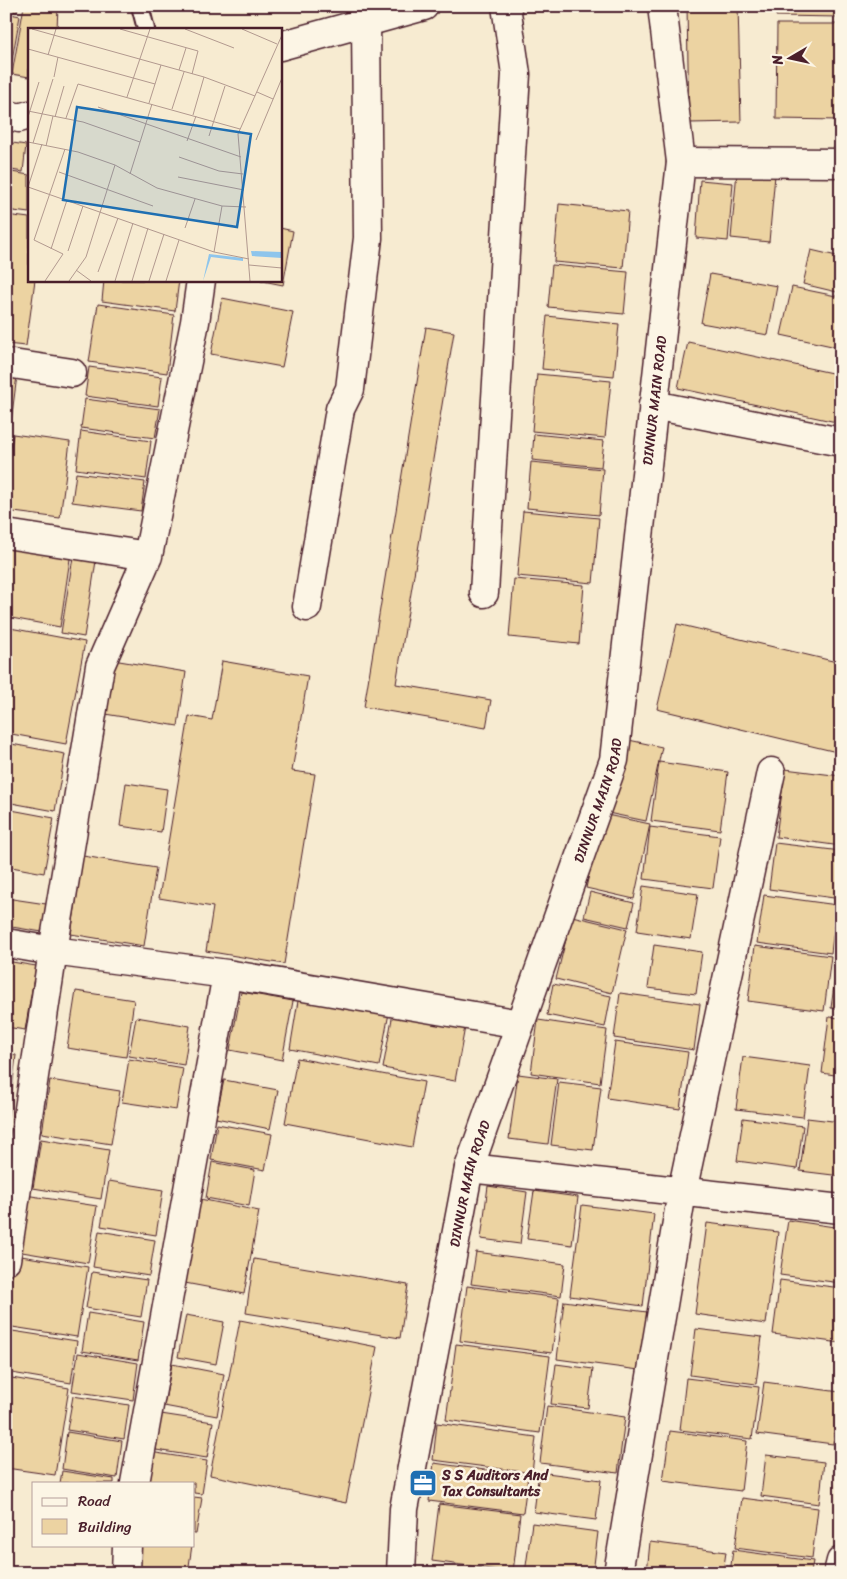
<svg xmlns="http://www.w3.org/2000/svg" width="847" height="1579" viewBox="0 0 847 1579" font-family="Sriracha,sans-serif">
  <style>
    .building { fill: #ecd3a2; stroke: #4a1f2b }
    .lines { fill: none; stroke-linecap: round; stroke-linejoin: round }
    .lane-casing { stroke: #4a1f2b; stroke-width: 20 }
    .street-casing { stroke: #4a1f2b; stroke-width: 31 }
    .secondary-casing { stroke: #4a1f2b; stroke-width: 31 }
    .lane { stroke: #fcf5e5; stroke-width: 16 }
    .street { stroke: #fcf5e5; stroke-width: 28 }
    .secondary { stroke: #fcf5e5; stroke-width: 28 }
    .labels { text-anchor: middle; stroke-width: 5; stroke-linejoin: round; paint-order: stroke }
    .street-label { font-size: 14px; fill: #4a1f2b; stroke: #fcf5e5 }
    .poi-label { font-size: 14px; font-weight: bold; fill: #4a1f2b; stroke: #fcf5e5; text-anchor: start }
    .inset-road { fill: none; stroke: #b2998f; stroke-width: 1 }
    .view { fill: #1f6fb2; fill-opacity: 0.15; stroke: #1f6fb2; stroke-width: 2.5 }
    .inset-edge { fill: none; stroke: #4a1f2b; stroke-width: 2.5 }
  </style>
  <rect width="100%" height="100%" fill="#f7ebd1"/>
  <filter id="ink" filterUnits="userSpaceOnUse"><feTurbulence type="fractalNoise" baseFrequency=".02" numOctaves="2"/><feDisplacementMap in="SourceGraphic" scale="10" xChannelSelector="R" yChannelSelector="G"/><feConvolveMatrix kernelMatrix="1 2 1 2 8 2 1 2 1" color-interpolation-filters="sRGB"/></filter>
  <g filter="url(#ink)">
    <!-- building -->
    <path class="building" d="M6,6H18L17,12L6,10Z
      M24,6H58L57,29H29V77L12,74Z
      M687,6H738L741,122L689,123Z
      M776,6H841V17L776,16Z
      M6,13L20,16L9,76H6Z
      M777,24H841V120L776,119Z
      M6,142L26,145L23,172L6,169Z
      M6,171L29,175V213L6,210Z
      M737,171L775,175L769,242L731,238Z
      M700,180L733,183L728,241L696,238Z
      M559,204L628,211L623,268L554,262Z
      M6,215L29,218V280H35L26,346L6,344Z
      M280,228L293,231L283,285L258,280H280Z
      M811,250L841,257V293L803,284Z
      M552,265L628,272L624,314L548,307Z
      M710,274L777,286L768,335L701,323Z
      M104,280H179L175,311L102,301Z
      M792,287L841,297V348L781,335Z
      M222,298L293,312L282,367L211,354Z
      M98,304L174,315L167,373L89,362Z
      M547,316L619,324L614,376L542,369Z
      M426,327L454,332L396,684L491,700L486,728L364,707Z
      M688,342L841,375V423L678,388Z
      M6,367L18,368L9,437L6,436Z
      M89,367L162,377L158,406L85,396Z
      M537,374L611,381L605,438L532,431Z
      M85,399L160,409L155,438L81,428Z
      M81,431L151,441L146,479L76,469Z
      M13,434L70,442L60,518L6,511V480Z
      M534,434L604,441L601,467L532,460Z
      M531,462L603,469L599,515L527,508Z
      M76,473L145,482L141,511L72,502Z
      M523,511L599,518L593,583L517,576Z
      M6,542L71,552L60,627L6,617Z
      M73,557L96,561L84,637L61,633Z
      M514,579L584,585L579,644L509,637Z
      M677,624L841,663V753L657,709Z
      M10,628L85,642L66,744L6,733V647Z
      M113,660L186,672L178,726L105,714Z
      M222,661L308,676L292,771L315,774L284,964L206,951L213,907L159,898L189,716L212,720Z
      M624,739L662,747L646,821L608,813Z
      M6,743L65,754L55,811L6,802Z
      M659,762L728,772L720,830L651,821Z
      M785,769L841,776V846L776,837Z
      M126,783L167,789L161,832L120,826Z
      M6,809L54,818L44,873L6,866Z
      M602,814L650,824L634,899L586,888Z
      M650,827L720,836L713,888L644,879Z
      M775,843L841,851V899L769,889Z
      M83,856L156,868L144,946L71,934Z
      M643,886L698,894L691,939L637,931Z
      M590,892L634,903L628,927L584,917Z
      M764,895L837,905L831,953L757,943Z
      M6,898L46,904L42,932L6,926Z
      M572,916L627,929L612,993L556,979Z
      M841,934V1009L831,1008Z
      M654,945L702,952L696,994L648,988Z
      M755,946L831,956L824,1011L748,1001Z
      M6,961L36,966L25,1030L6,1027Z
      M553,984L611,996L605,1027L547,1015Z
      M76,991L134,1000L126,1057L67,1048Z
      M241,992L293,1001L282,1060L230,1050Z
      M620,993L700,1004L694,1050L614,1038Z
      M299,995L389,1013L379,1066L290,1049Z
      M393,1013L465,1027L455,1081L383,1068Z
      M136,1017L190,1026L184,1065L129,1056Z
      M829,1017L841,1018V1076L822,1073Z
      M538,1020L607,1030L600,1083L531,1073Z
      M615,1042L688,1052L680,1109L607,1098Z
      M6,1054L16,1055L11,1098L6,1097Z
      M743,1057L810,1066L803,1117L736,1109Z
      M297,1058L424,1082L412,1147L285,1123Z
      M129,1059L183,1068L176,1110L122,1102Z
      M518,1074L557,1079L548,1144L509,1139Z
      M50,1080L120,1091L111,1144L42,1133Z
      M224,1080L278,1090L270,1129L216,1118Z
      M559,1082L601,1087L593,1150L551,1145Z
      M6,1101H10L6,1131Z
      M743,1118L803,1126L797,1169L737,1161Z
      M807,1118L841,1122V1176L800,1171Z
      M217,1124L272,1134L265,1170L211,1160Z
      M41,1139L109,1150L101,1199L33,1188Z
      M212,1162L255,1170L249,1206L206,1198Z
      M109,1181L163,1190L156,1235L101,1226Z
      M488,1186L527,1192L520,1244L481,1239Z
      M534,1191L578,1197L572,1245L527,1239Z
      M25,1195L97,1206L88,1263L16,1251Z
      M200,1199L259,1211L244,1294L185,1283Z
      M582,1205L654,1214L643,1306L570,1296Z
      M788,1220L841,1228V1283L780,1275Z
      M707,1223L778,1232L766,1324L695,1314Z
      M99,1231L155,1240L149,1276L93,1267Z
      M476,1252L565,1264L561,1296L471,1284Z
      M15,1255L88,1267L77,1337L6,1326V1308Z
      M254,1259L408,1285L400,1338L246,1313Z
      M92,1272L147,1280L141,1317L86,1308Z
      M780,1280L841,1288V1343L773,1334Z
      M467,1286L559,1298L552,1353L460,1341Z
      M564,1301L647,1312L639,1370L557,1359Z
      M88,1313L144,1322L138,1360L82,1351Z
      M186,1315L224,1322L216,1364L178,1357Z
      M240,1320L377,1347L346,1503L210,1475Z
      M696,1329L762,1337L756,1384L690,1375Z
      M6,1330L77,1341L71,1383L6,1372Z
      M456,1344L550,1356L540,1433L446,1420Z
      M78,1353L138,1363L133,1400L72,1391Z
      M172,1364L224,1374L217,1416L164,1406Z
      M556,1364L593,1369L588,1408L551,1404Z
      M6,1377L69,1388L55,1475L6,1468Z
      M686,1378L759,1387L752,1439L680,1430Z
      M764,1382L840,1392L833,1444L757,1434Z
      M73,1396L129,1405L124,1439L67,1430Z
      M547,1406L625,1417L618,1473L540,1463Z
      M161,1414L213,1422L207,1458L156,1450Z
      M437,1423L536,1437L532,1473L433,1460Z
      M670,1431L747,1441L741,1491L663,1481Z
      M67,1432L122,1441L117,1478L62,1469Z
      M150,1452L207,1461L202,1494L194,1493V1483H146Z
      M766,1455L824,1462L819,1504L761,1496Z
      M434,1463L528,1476L523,1513L429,1501Z
      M62,1471L114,1479V1483H60Z
      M539,1472L601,1480L596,1520L534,1512Z
      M194,1497L202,1498L196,1534H194Z
      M742,1498L818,1508L812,1558L735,1548Z
      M439,1504L520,1514L513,1572L432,1561Z
      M532,1523L598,1532L593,1573H525Z
      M650,1542L726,1552L723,1573H647Z
      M135,1545H192L188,1573L132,1565Z
      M733,1550L813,1561L811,1573H730Z"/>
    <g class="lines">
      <defs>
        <path id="lane" d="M140,6L146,29"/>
        <path id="street" d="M681,162L841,163
          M6,363L72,373
          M653,405L841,442
          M6,534L148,556
          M484,593L516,74L506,6
          M307,607L340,409L350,389L368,238L366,22
          M6,943L53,951L227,974L520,1024
          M469,1168L841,1209
          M6,1260L53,951L100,666L148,556L195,322L201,280
          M135,1483L227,974
          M126,1573L127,1545
          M618,1573L682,1192L771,772
          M838,1573L841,1561"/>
        <g id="secondary">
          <path d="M280,46L424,6"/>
          <path d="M6,114L19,118L29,115"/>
          <path id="s1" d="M401,1573L404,1509L469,1168L614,760L681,162L662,6"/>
        </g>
      </defs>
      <!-- lane casing -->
      <use href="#lane" class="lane-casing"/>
      <!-- street casing -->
      <use href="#street" class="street-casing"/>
      <!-- secondary casing -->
      <use href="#secondary" class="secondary-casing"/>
      <!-- lane -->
      <use href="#lane" class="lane"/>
      <!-- street -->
      <use href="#street" class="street"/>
      <!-- secondary -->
      <use href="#secondary" class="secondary"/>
    </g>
  </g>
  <!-- icons -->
  <defs>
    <symbol id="office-square" viewBox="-11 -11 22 22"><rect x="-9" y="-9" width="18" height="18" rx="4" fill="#1f6fb2" stroke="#fcf5e5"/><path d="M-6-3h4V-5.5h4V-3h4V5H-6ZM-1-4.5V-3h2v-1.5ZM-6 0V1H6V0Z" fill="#fff"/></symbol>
  </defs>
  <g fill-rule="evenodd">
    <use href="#office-square" x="407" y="1467" width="32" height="32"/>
  </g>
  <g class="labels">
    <!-- street labels -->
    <g class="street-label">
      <text dy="5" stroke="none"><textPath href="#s1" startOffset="1206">DINNUR MAIN ROAD</textPath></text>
      <text dy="5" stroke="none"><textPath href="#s1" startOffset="801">DINNUR MAIN ROAD</textPath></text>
      <text dy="5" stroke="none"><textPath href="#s1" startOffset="396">DINNUR MAIN ROAD</textPath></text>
    </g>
    <!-- poi labels -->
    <g class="poi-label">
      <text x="442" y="1480">S S Auditors And<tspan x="442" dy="16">Tax Consultants</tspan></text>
    </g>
  </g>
  <!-- overview -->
  <g transform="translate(28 28)">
    <rect width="254" height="254" fill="#f7ebd1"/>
    <path d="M223,223L254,224V230L224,228ZM181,226L215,230V233L183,229L175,253Z" fill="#8ec5ec"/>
    <path class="inset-road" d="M4,1L176,49L227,68M92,1L170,23L164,46M157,1L206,20M214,1L249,16M0,21L127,56M20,27L28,1M151,42L158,20M26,49L30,29M229,64L245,71M99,69L122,1M121,75L133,37M70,79L213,129M144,81L156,44M0,83L55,94L112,114M165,87L176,49M0,89L11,54M27,89L36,58M38,90L50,56L212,101M181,108L197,58M228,112L254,50M159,113L168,88M0,114L50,124L87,137L129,160L194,178L218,179M5,115L25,51M18,118L25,88M151,129L191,143L215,146M31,144L125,178M102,146L124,76M150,149L216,162M0,159L186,224L194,178M0,159L14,116M157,200L167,171M23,221L39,172M40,223L55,178M186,224L221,231M221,237L254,240M48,242L63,253M70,244L90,190M17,253L35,226L6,212L37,121M41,253L58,229L87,137M87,253L105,195M104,253L120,200M121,253L136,206M138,253L151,212M222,253L210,106L254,7"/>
    <path class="view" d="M49,79L223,106L209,199L35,172Z"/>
    <rect width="254" height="254" class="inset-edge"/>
  </g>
  <!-- margin -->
  <rect width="847" height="1579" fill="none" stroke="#fcf5e5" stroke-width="25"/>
  <rect x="12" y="12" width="822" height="1554" fill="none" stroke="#4a1f2b" stroke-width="2" filter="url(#ink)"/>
  <!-- legend -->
  <rect x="32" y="1482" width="162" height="65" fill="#fcf5e5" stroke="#b59f9b"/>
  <rect x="42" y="1498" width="25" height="8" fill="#fcf5e5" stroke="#b59f9b"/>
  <text x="78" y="1506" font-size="15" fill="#4a1f2b">Road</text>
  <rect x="42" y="1519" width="25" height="15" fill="#ecd3a2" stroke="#b59f9b"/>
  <text x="78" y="1532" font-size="15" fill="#4a1f2b">Building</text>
  <!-- north arrow -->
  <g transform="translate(790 58) rotate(261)" stroke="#fcf5e5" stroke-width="4" paint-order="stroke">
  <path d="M0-4L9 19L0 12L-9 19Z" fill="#4a1f2b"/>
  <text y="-8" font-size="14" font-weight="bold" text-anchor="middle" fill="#4a1f2b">N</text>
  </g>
</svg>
